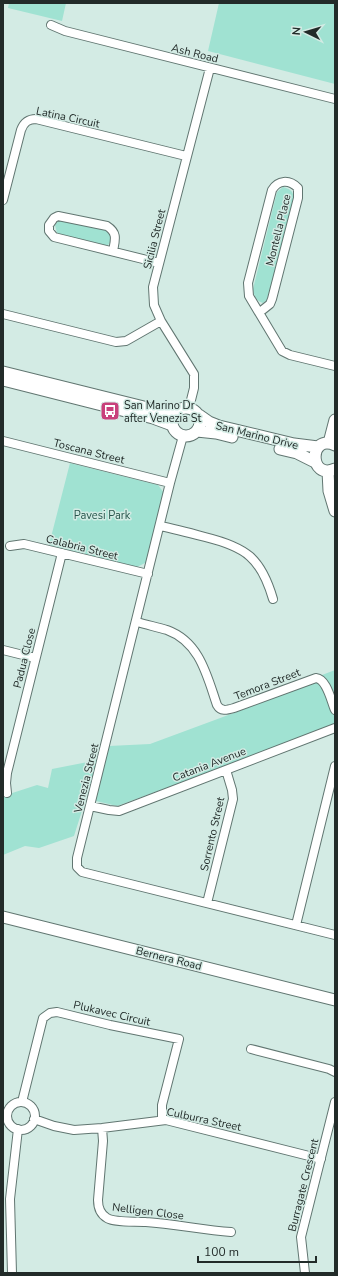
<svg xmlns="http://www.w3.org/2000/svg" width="338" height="1276" viewBox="0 0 338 1276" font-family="'Nunito Sans',sans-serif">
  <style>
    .green { fill: #a0e2d2 }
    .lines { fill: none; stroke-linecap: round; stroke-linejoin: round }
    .street-casing { stroke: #617671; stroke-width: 10 }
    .secondary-casing { stroke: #617671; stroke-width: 13 }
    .street { stroke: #fff; stroke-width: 8 }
    .secondary { stroke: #fff; stroke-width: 11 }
    .labels { text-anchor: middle; stroke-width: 3; stroke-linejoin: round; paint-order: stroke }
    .street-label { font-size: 11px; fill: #222b29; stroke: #d3ebe4 }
    .poi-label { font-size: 11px; fill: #222b29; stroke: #d3ebe4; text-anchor: start }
    .park-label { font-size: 11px; fill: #27564c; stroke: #d3ebe4 }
  </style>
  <rect width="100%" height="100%" fill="#d3ebe4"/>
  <!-- green -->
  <path class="green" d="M9,3H66L62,21L8,8Z
    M219,3H335V84L208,51Z
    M283,187C290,189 292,190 294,197L267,300L263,303C256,301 254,296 253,289L277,192Z
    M59,220H64L106,230L111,234L112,240L108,245H102L61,235L57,233L55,225Z
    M70,463L158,485L164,493L147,562L137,567L49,545Z
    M335,670V703L327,681L322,675Z
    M317,682C328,691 335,711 335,726L117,806L96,801L109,746L150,744Z
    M98,760L74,836L39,848L25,846L3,855V796L37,785L48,788L52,769Z"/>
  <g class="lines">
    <defs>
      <path id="street" d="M51,25L65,31L335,99
        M3,200L21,130C24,122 28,119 36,119L186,156
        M113,251C115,240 118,233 107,226L58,216L54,218L49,225V231L54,237L159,263
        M260,312L270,304L272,299L298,198V188C289,179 278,180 272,190L248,283L249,296L282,351L290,355L335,366
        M3,314L116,342L126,341L161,321
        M189,408L194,388V374L161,321L154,305L153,287L210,68
        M183,436L170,483L77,858V867L82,872L335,935
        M3,441L170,483
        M160,526C175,529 190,533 205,537C246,547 261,558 273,599
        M10,546L24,544L148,574
        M137,622C147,625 157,627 167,630C200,642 207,676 217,705C221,712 227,710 234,708L316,678C327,679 331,701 335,710
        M3,650L35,658
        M7,793L6,783L7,773L62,553
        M90,806L109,810L119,811L335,728
        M207,903L233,799L232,790L226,770
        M296,925L335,766
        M251,1049L329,1069L335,1072
        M22,1102L43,1018L50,1013L57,1012L110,1025L179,1039L162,1105V1120
        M7 1116a14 14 0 1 1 28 0a14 14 0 1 1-28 0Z
        M34,1119L54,1126L74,1130L102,1128L166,1120L321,1159
        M102,1128L103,1141L98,1200C98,1207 100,1214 107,1218C115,1223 136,1221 146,1222C175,1224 203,1230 231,1232
        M12,1273L10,1199L18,1129
        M305,1273L301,1237L335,1102"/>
      <path id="secondary" d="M3,372L156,410L175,412
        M3,380L153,418L172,425
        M172 422a14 14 0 1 1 28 0a14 14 0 1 1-28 0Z
        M199,415L209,422L219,426L294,444L318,447
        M197,431L216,433L232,437
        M329,443L335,420
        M335,445C308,433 309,481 335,469
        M280,449L297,453L315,462
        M328,471L329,491L335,511
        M3,917L335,1000"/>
    </defs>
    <!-- street casing -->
    <use href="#street" class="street-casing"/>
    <!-- secondary casing -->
    <use href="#secondary" class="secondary-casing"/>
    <!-- street -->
    <use href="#street" class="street"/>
    <!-- secondary -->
    <use href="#secondary" class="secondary"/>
  </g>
  <!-- icons -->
  <defs>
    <symbol id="bus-square" viewBox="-11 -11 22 22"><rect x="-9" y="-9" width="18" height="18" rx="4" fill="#c9407b" stroke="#d3ebe4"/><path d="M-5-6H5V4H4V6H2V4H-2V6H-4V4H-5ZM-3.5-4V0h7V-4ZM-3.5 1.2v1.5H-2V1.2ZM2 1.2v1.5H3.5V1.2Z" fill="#fff"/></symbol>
  </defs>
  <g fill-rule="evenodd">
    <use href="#bus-square" x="99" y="400" width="22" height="22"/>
  </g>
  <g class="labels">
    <!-- street labels -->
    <g class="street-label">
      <text transform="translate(195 53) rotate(14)" y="4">Ash Road</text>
      <text transform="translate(68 117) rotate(12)" y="4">Latina Circuit</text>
      <text transform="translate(278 230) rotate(-76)" y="4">Montella Place</text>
      <text transform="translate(154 239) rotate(-76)" y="4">Sicilia Street</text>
      <text transform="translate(257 435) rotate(14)" y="4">San Marino Drive</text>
      <text transform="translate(89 451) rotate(14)" y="4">Toscana Street</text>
      <text transform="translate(82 547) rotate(14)" y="4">Calabria Street</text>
      <text transform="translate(24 658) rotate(-76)" y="4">Padua Close</text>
      <text transform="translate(267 684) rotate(-21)" y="4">Temora Street</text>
      <text transform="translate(209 764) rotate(-21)" y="4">Catania Avenue</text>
      <text transform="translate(86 778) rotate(-76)" y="4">Venezia Street</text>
      <text transform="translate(212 834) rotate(-77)" y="4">Sorrento Street</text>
      <text transform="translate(169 958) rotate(14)" y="4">Bernera Road</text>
      <text transform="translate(112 1013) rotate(13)" y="4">Plukavec Circuit</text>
      <text transform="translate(204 1119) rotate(12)" y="4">Culburra Street</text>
      <text transform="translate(303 1185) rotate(-76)" y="4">Burragate Crescent</text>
      <text transform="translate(148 1211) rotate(7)" y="4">Nelligen Close</text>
    </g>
    <!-- poi labels -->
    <g class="poi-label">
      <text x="124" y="409">San Marino Dr<tspan x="124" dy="13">after Venezia St</tspan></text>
    </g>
    <!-- park labels -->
    <g class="park-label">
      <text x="102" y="519">Pavesi Park</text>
    </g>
  </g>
  <!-- border -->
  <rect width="338" height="1276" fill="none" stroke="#222b29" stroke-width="8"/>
  <!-- north arrow -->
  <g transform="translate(306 32) rotate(275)" stroke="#d3ebe4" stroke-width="3" paint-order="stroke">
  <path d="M0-3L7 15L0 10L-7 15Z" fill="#222b29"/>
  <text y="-6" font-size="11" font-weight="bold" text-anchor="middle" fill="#222b29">N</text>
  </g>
  <!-- scale -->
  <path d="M198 1256v6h118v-6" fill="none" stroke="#222b29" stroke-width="2"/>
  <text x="204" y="1256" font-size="12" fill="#222b29" stroke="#d3ebe4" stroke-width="3" paint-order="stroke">100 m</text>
</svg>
